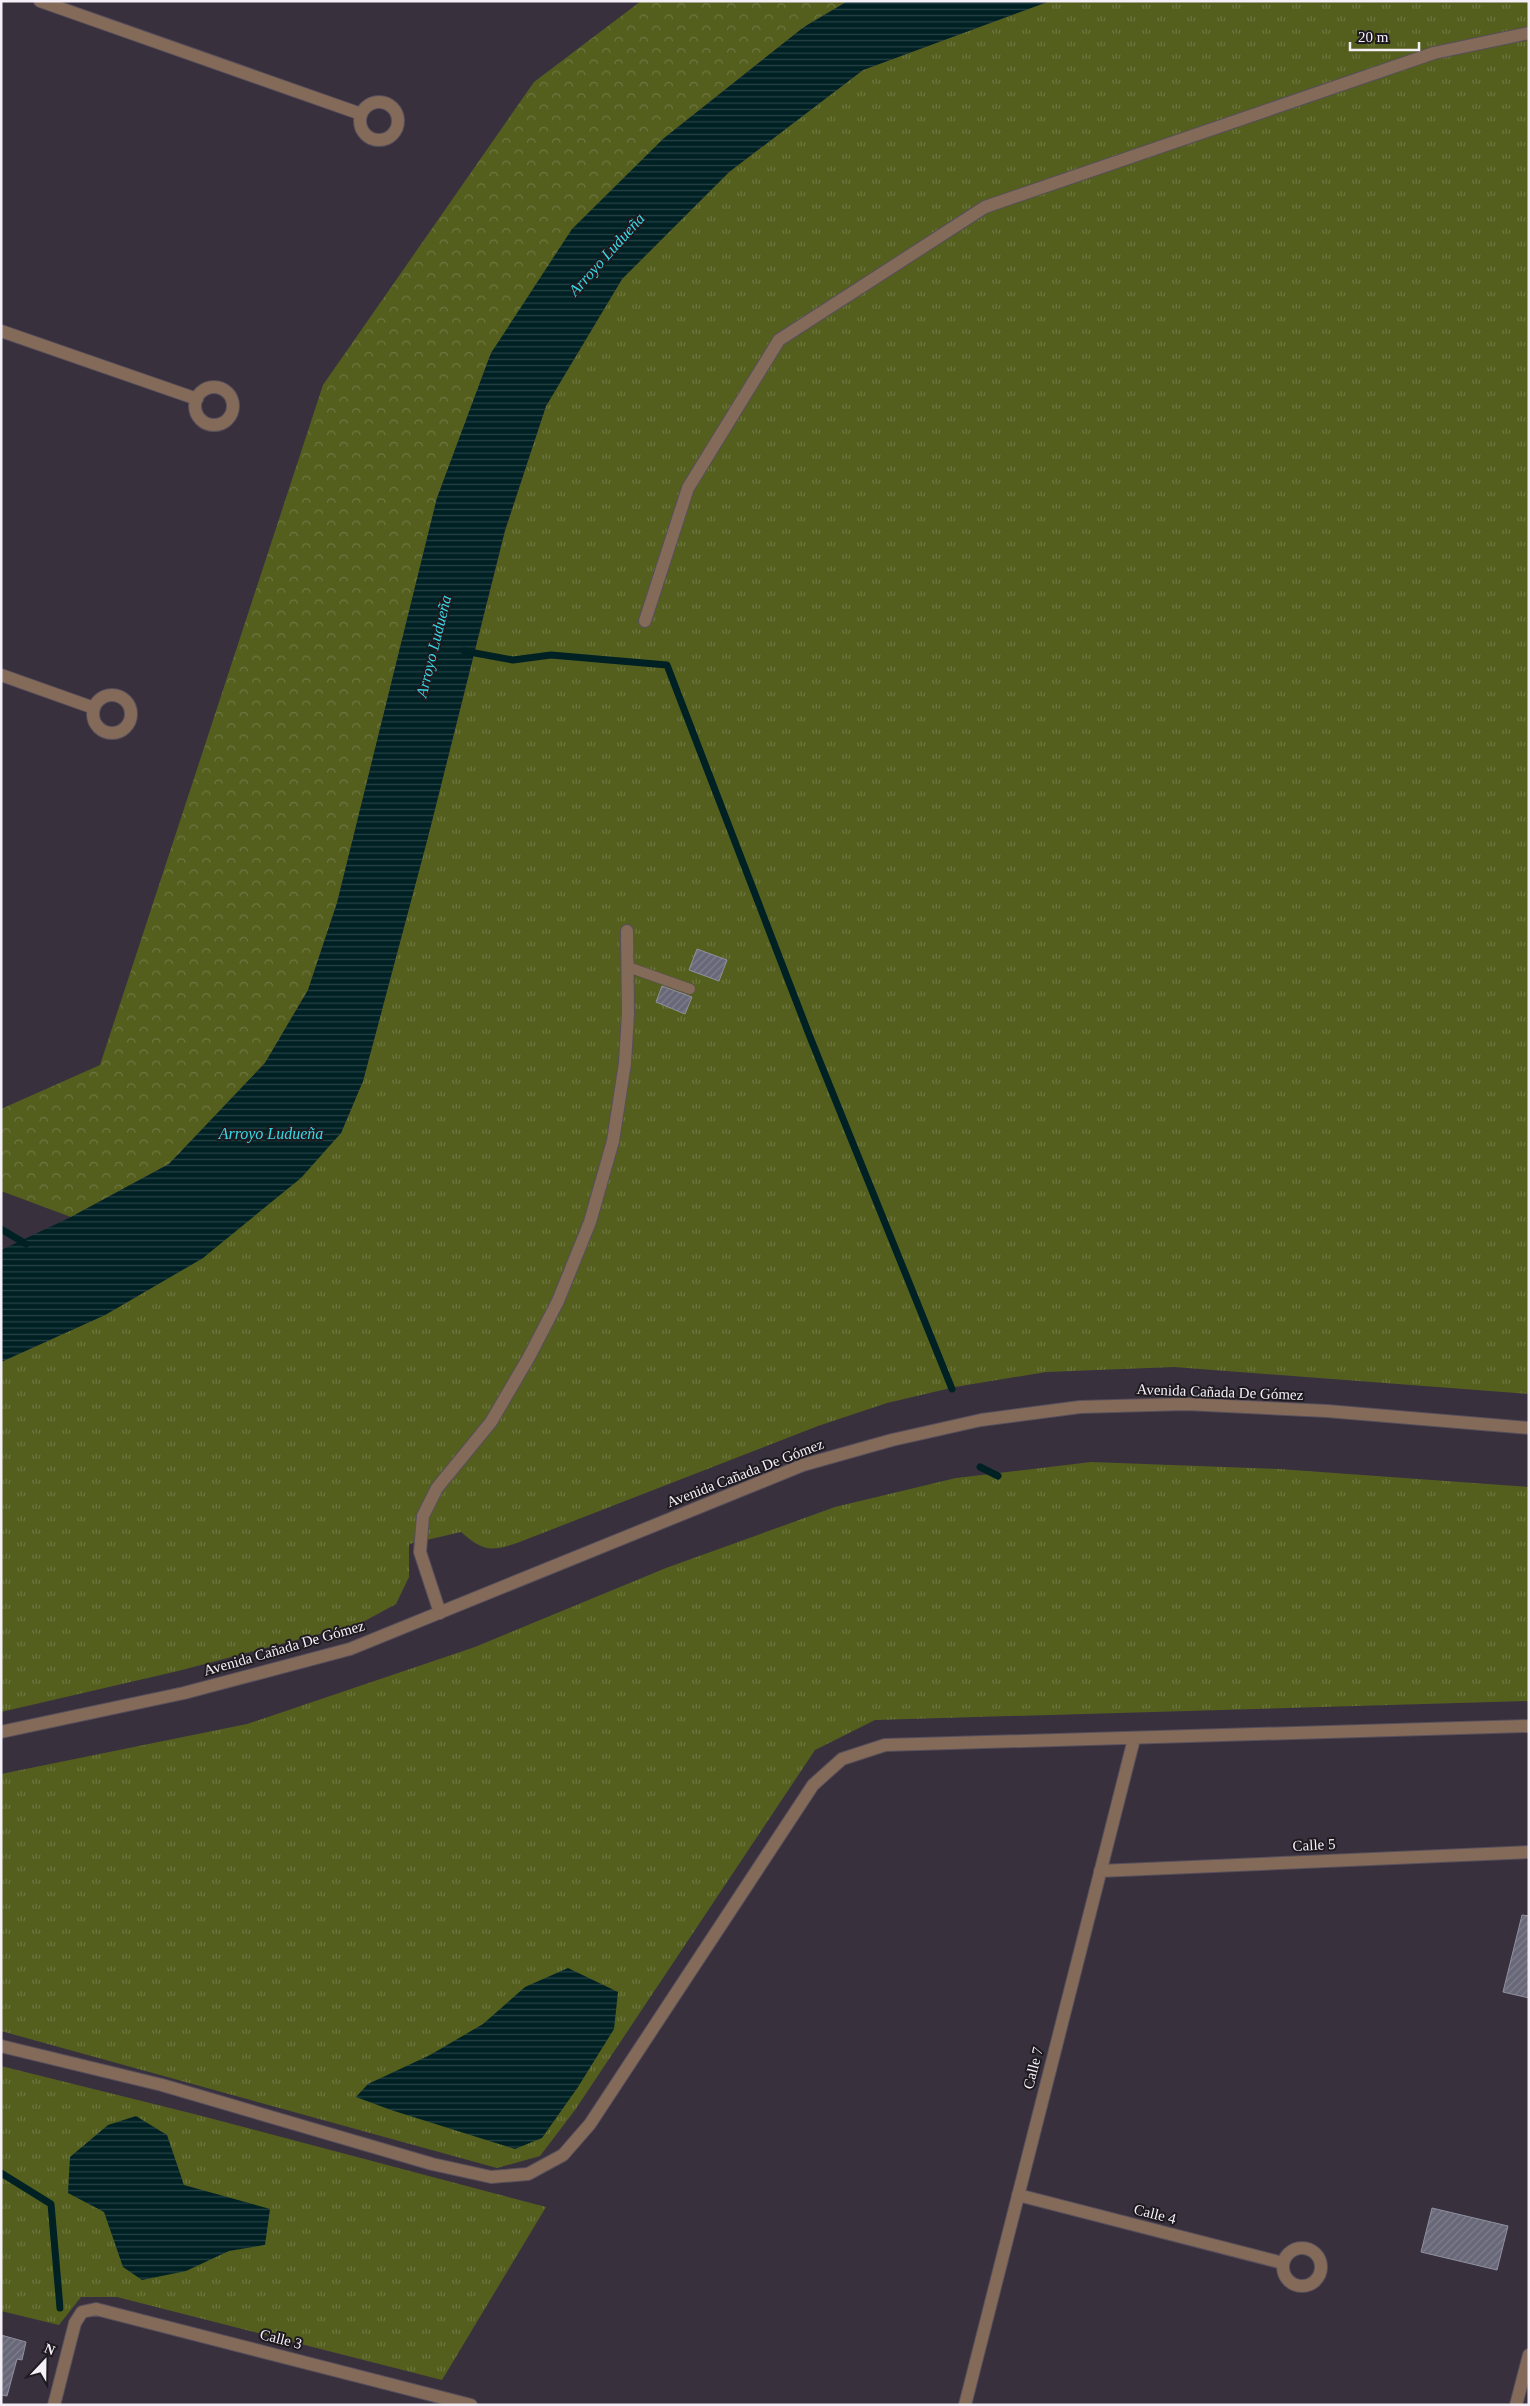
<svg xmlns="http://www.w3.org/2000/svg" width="1530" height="2406" viewBox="0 0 1530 2406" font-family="'Times New Roman',serif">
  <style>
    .grass { fill: url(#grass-tufts) }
    .park { fill: url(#park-crowns) }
    .water { fill: url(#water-rules) }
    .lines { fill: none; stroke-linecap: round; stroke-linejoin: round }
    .stream { stroke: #002124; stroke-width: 7 }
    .building { fill: url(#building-hatch); stroke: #9191a2 }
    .lane-casing { stroke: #574f5c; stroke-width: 11 }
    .street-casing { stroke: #574f5c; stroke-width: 14 }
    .lane { stroke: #846a58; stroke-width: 10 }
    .street { stroke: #846a58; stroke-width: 12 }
    .labels { text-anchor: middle; stroke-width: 4; stroke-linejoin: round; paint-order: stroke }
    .street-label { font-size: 15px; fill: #f5f0f8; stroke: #1e1a20 }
    .water-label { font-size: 16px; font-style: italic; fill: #37d9e5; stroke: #1e1a20 }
  </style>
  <defs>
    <pattern id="grass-tufts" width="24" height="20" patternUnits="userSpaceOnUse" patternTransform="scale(1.25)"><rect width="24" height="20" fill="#545f1e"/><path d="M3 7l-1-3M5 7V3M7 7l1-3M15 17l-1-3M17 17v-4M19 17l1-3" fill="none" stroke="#6d763f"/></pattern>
    <pattern id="park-crowns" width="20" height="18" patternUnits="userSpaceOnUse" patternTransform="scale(1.25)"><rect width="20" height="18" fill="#545f1e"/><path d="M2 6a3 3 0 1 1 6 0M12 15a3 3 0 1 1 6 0" fill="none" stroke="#6d763f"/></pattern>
    <pattern id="water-rules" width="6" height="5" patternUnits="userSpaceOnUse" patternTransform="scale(1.25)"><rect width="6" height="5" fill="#002124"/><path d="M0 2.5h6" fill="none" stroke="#264245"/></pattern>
    <pattern id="building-hatch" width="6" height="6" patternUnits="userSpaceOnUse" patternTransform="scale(1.25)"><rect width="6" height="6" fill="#686879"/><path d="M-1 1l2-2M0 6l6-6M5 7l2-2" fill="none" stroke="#7e7e8d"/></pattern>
  </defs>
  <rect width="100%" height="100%" fill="#39303e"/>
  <!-- grass -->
  <path class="grass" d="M1050,1H1529V1394L1174,1367L1046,1372L955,1387L887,1403L818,1426L517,1543C490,1552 483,1551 461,1532L409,1544V1577L396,1604L361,1623L178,1671L1,1712V1362L105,1315L203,1258L341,1133L363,1081L428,837L505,531L546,406L622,279L729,172L863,70Z
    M1091,1462L1279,1469L1529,1487V1701L875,1720L815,1750L575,2110L540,2156L497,2168L1,2031V1774L247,1724L475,1647L666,1568L835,1507L956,1478Z
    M1,2066L198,2115L546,2207L442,2380L117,2297H81L59,2325L1,2311Z"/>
  <!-- park -->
  <path class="park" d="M641,1H848L804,27L663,139L491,353L437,498L337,903L308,990L265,1063L169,1164L71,1217L1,1191V1109L100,1065L323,385L534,82Z"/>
  <!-- water -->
  <path class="water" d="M848,1H1050L863,70L729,172L622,279L546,406L505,530L428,837L363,1081L341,1133L301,1178L203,1258L105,1315L1,1362V1250L71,1217L169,1164L265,1063L308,990L337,903L437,498L491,353L572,229L663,139L804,27Z
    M568,1968L618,1992L614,2029L578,2087L542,2138L515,2149L391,2110L356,2097L368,2084L430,2055L483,2024L525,1987Z
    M136,2116L167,2135L184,2185L270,2209L265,2245L229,2251L186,2271L142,2280L123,2267L104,2212L68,2193L70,2157L108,2125Z"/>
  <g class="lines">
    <!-- stream -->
    <path class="stream" d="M464,651L513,660L551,655L667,665L810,1037L952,1389
      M1,1229L26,1244
      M980,1467L998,1476
      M1,2173L51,2204L60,2308"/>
  </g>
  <!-- building -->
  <path class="building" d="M697,949L727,960L719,981L689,970Z
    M662,986L692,997L685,1014L656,1002Z
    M1522,1915L1529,1916V1998L1503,1992Z
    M1432,2208L1508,2226L1497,2270L1421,2252Z
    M1,2335L26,2342L22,2360L17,2359L7,2396L1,2395Z"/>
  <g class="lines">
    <defs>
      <path id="lane" d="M628,967L690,989"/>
      <path id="street" d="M40,1L361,114
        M360 121a19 19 0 1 1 38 0a19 19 0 1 1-38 0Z
        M1,331L197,399
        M195 406a19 19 0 1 1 38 0a19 19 0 1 1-38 0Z
        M645,621L688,488L779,340L985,207L1434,53L1529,33
        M1,675L94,708
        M93 714a19 19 0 1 1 38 0a19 19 0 1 1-38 0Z
        M440,1613L420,1552L423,1516L437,1488L491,1422L529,1357L558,1301L590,1222L613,1141L625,1063L628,1014L627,931
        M1,1732L184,1693L350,1649L803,1465L892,1440L981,1420L1080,1407L1186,1404L1327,1411L1529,1428
        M1100,1871L1529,1852
        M1,2046L162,2085L432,2164L491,2177L528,2174L563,2155L590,2124L813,1785L842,1759L885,1745L1529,1726
        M1018,2195L1283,2263
        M1283 2267a19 19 0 1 1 38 0a19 19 0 1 1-38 0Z
        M54,2405L75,2323L82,2312L96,2309L471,2405
        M965,2405L1134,1739
        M1516,2405L1529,2355"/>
    </defs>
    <!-- lane casing -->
    <use href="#lane" class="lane-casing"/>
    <!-- street casing -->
    <use href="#street" class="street-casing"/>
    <!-- lane -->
    <use href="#lane" class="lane"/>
    <!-- street -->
    <use href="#street" class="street"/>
  </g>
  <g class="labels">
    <!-- street labels -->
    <g class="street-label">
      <text transform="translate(1220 1392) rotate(2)" y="5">Avenida Cañada De Gómez</text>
      <text transform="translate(745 1473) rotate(-21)" y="5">Avenida Cañada De Gómez</text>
      <text transform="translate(284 1648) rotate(-16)" y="5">Avenida Cañada De Gómez</text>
      <text transform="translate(1314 1845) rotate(-3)" y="5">Calle 5</text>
      <text transform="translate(1033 2068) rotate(-76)" y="5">Calle 7</text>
      <text transform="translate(1155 2214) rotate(14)" y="5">Calle 4</text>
      <text transform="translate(281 2339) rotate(14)" y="5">Calle 3</text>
    </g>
    <!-- water labels -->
    <g class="water-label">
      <text transform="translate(606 254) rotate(-48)" y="6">Arroyo Ludueña</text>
      <text transform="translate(433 646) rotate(-76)" y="6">Arroyo Ludueña</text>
      <text x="271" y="1139">Arroyo Ludueña</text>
    </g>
  </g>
  <!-- border -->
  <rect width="1530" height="2406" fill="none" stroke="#f5f0f8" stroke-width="5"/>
  <!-- north arrow -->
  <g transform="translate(45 2361) rotate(22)" stroke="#1e1a20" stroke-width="4" paint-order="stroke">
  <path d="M0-4L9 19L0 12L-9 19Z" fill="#f5f0f8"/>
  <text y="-8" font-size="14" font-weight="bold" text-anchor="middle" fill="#f5f0f8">N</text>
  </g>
  <!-- scale -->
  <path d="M1350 42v8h69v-8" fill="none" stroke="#f5f0f8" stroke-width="2.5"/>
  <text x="1358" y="42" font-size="15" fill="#f5f0f8" stroke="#1e1a20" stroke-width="4" paint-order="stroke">20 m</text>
</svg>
